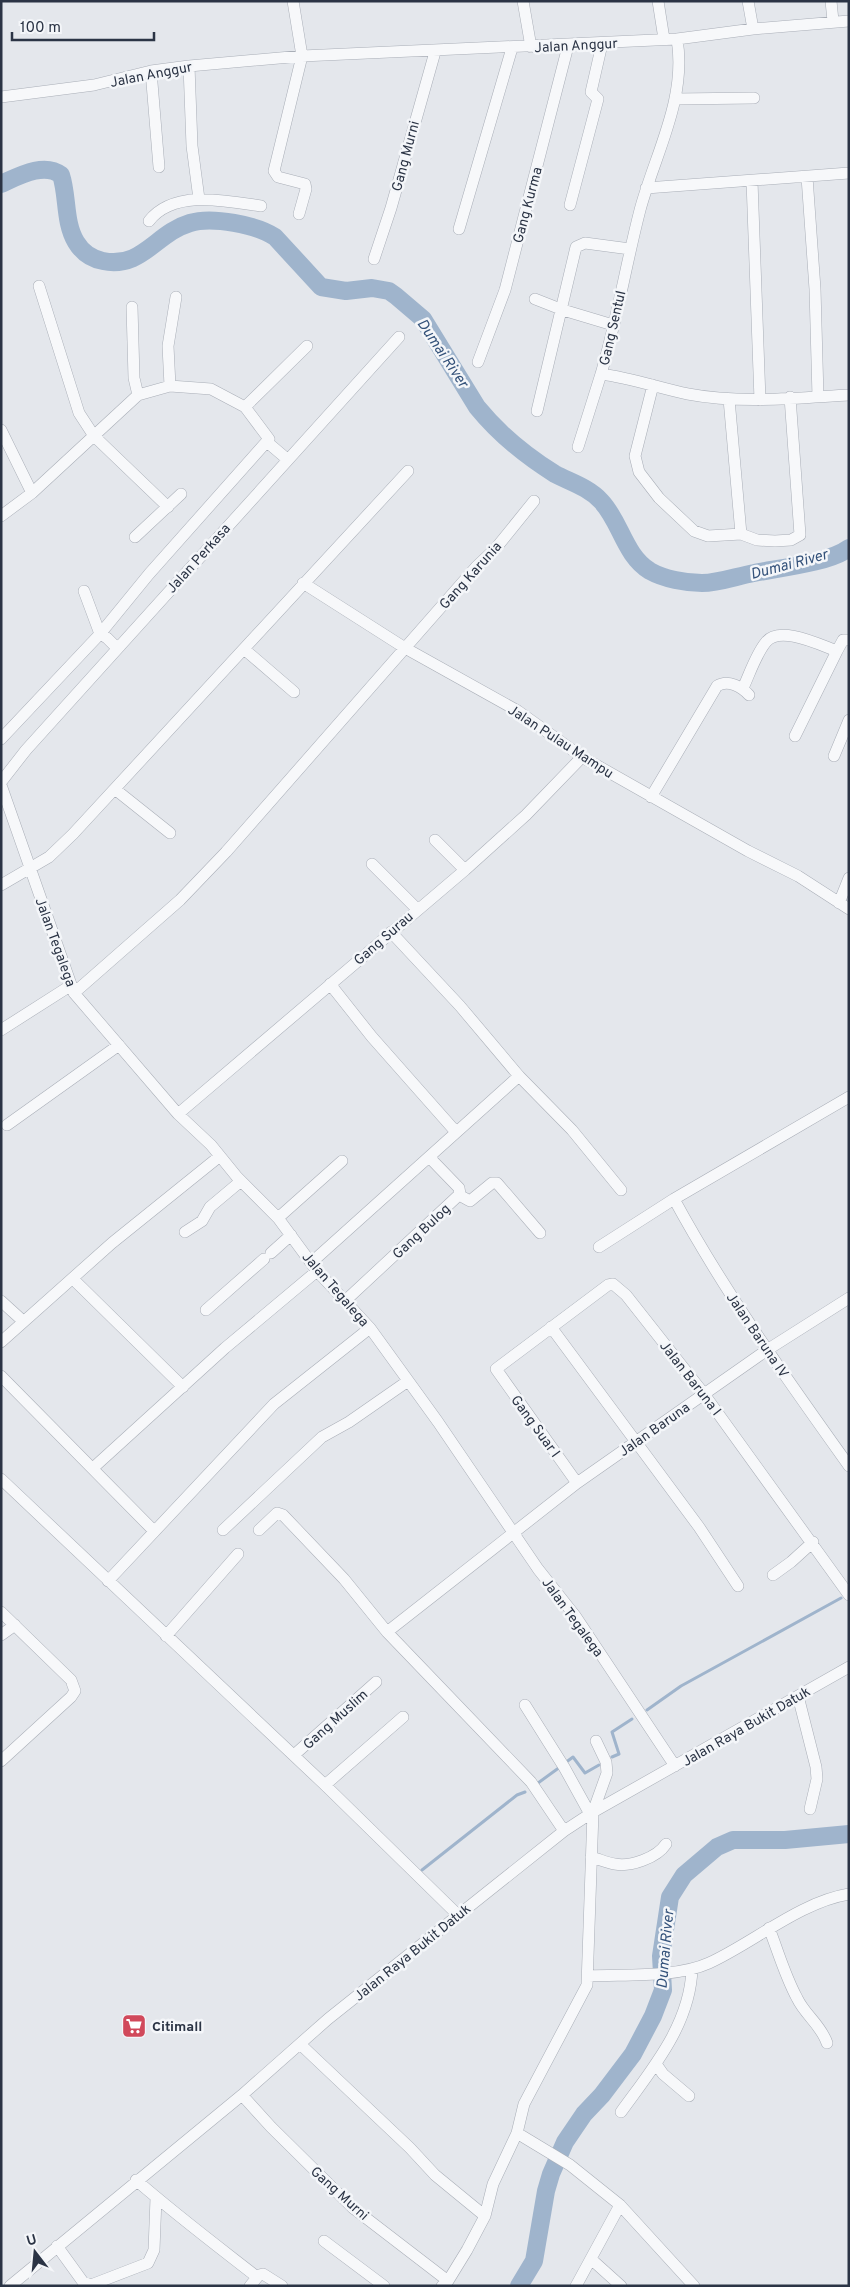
<svg xmlns="http://www.w3.org/2000/svg" width="850" height="2287" viewBox="0 0 850 2287" font-family="Overpass,sans-serif">
  <style>
    .lines { fill: none; stroke-linecap: round; stroke-linejoin: round }
    .stream { stroke: #9fb4cc; stroke-width: 3 }
    .river { stroke: #9fb4cc; stroke-width: 18 }
    .minor-casing { stroke: #a9aeb7; stroke-width: 12 }
    .minor { stroke: #f7f8fa; stroke-width: 11 }
    .labels { text-anchor: middle; stroke-width: 5; stroke-linejoin: round; paint-order: stroke }
    .street-label { font-size: 14px; fill: #2b3445; stroke: #f4f6f9 }
    .poi-label { font-size: 14px; font-weight: bold; fill: #2b3445; stroke: #f4f6f9; text-anchor: start }
    .water-label { font-size: 15px; font-style: italic; fill: #34527a; stroke: #f4f6f9 }
  </style>
  <rect width="100%" height="100%" fill="#e4e7ec"/>
  <g class="lines">
    <!-- stream -->
    <path class="stream" d="M647,1710L681,1686L841,1598
      M612,1757L619,1754L612,1732L632,1719
      M565,1763L573,1757L585,1773L599,1765
      M538,1783L560,1767
      M422,1870L517,1795L525,1792"/>
    <!-- river -->
    <path class="river" d="M1,184C19,176 44,162 61,175C68,196 64,222 76,242C82,252 92,259 103,261C142,269 156,233 190,223C212,216 257,225 275,237L321,287L346,291L372,288L389,291L396,296L423,319L477,407C499,434 526,456 555,474C570,482 588,487 601,501C621,522 624,555 650,571C664,579 686,583 702,583C719,583 737,576 754,573C779,568 829,563 849,548
      M519,2286L534,2261L546,2191L551,2174L565,2142L584,2114L602,2095L633,2054L653,2016L663,1990L661,1956L670,1897L684,1875L717,1847L733,1840H785L849,1834"/>
    <defs>
      <path id="minor" d="M293,1L302,56L274,171L278,177L305,184L306,189L299,214
        M523,1L531,47
        M658,1L664,39
        M748,1L753,29
        M831,1L833,21
        M677,39C687,99 655,154 640,210C626,264 617,320 601,374C631,378 659,388 688,394C740,404 796,398 849,395
        M189,66L192,146L199,199
        M151,71L159,167
        M1,97L94,85L151,71L189,66L302,56L677,39L753,29L849,21
        M676,99L754,98
        M807,177L815,289L818,397
        M752,181L760,400
        M646,188L849,173
        M570,205L598,99L591,92L602,44
        M149,221C174,189 227,201 261,206
        M459,229L512,48
        M374,259L391,208L435,52
        M39,286L79,413L94,436L168,507
        M535,299L563,310L613,325
        M132,307L134,378L138,395
        M478,362L505,290L568,46
        M653,385L635,456L639,472L659,498L694,531L708,536L741,534L757,540L775,541L791,540L800,535L790,397
        M170,386L168,346L176,297
        M729,399L741,534
        M245,407L307,346
        M537,411L576,247L585,243L630,249
        M1,430L32,493
        M267,442L287,459
        M578,447L601,374
        M1,516L32,493L138,395L170,386L211,389L245,407L269,439L149,574L100,634L1,739
        M135,537L181,494
        M303,583L405,648L518,711L582,757L748,851L798,876L849,909
        M84,591L100,634L107,638L117,648
        M244,649L294,692
        M743,688C750,673 756,654 766,642C780,625 820,645 837,651
        M795,736L837,651L843,640H849
        M834,756L849,720
        M1,782L26,750L399,337
        M1,785L74,993L178,1114L211,1145L237,1177L278,1218L317,1271L370,1328L438,1422L538,1569L576,1617L675,1766
        M116,790L170,833
        M651,797L717,686C728,679 742,687 749,695
        M435,840L465,870
        M372,864L417,909
        M1,885L49,857L73,834L408,471
        M839,903L849,878
        M391,932L460,1006L519,1076L572,1130L621,1190
        M330,984L372,1037L456,1132
        M74,993L180,900L226,852L477,566L496,548L534,501
        M1,1030L70,986
        M178,1114L465,870L526,815L582,757
        M7,1125L119,1045
        M459,1195L470,1201L492,1183H497L540,1233
        M674,1199C725,1293 787,1379 849,1466
        M278,1218L342,1161
        M185,1232L202,1221L210,1207L241,1181
        M599,1247L674,1199L849,1097
        M271,1253L291,1235
        M312,1262L519,1076
        M73,1279L183,1387
        M1,1301L23,1321
        M345,1301L460,1194L459,1188L429,1157
        M206,1310L264,1259
        M551,1327L699,1527L738,1586
        M1,1342L112,1243L220,1156
        M1,1376L154,1531
        M93,1468L225,1348L317,1271
        M1,1479L325,1785L458,1915
        M577,1483L496,1369L608,1285L613,1284L626,1295L704,1394L849,1595
        M223,1530L322,1437L349,1422L408,1381
        M259,1530L277,1513L283,1515L344,1579L387,1632L531,1782L564,1831
        M773,1575L791,1562L813,1542
        M108,1581L274,1404L370,1328
        M1,1612L71,1680L75,1691L71,1697L1,1761
        M387,1632L577,1483L767,1350L849,1298
        M1,1635L15,1625
        M166,1636L238,1554
        M798,1696L816,1767L817,1779L810,1809
        M525,1705L564,1767L590,1814
        M294,1755L376,1682
        M325,1785L403,1717
        M591,1857C599,1859 607,1863 615,1864C630,1867 657,1858 666,1844
        M769,1928C778,1951 785,1976 797,1998C805,2015 821,2025 827,2043
        M589,1976C625,1974 676,1978 709,1963C753,1943 800,1902 849,1894
        M300,2044L410,2148L435,2175L485,2216
        M656,2064L663,2074L689,2096
        M242,2095L271,2127L353,2208L448,2281
        M621,2112C652,2069 690,2025 692,1969
        M517,2133L570,2165L620,2205L694,2286
        M136,2180C175,2214 216,2245 257,2277
        M324,2241L384,2286
        M57,2246L83,2282L91,2285L148,2263L154,2250L156,2198
        M591,2259L621,2286
        M10,2286L242,2095L328,2019L564,1831L593,1812L849,1667
        M250,2286L259,2275L263,2274L282,2286
        M442,2286L448,2281L467,2250L485,2216L493,2184L517,2133L524,2104L587,1985L593,1812L607,1773L606,1762L596,1741
        M576,2286L620,2205"/>
    </defs>
    <!-- minor casing -->
    <use href="#minor" class="minor-casing"/>
    <!-- minor -->
    <use href="#minor" class="minor"/>
  </g>
  <!-- icons -->
  <defs>
    <symbol id="supermarket-square" viewBox="-11 -11 22 22"><rect x="-9" y="-9" width="18" height="18" rx="4" fill="#d1495b" stroke="#f4f6f9"/><path d="M-6-5.5h2.5l.6 2H6L4.5 2H-2.5L-4.4-4H-6ZM-1.5 3.2a1.3 1.3 0 1 0 .1 0ZM3 3.2a1.3 1.3 0 1 0 .1 0Z" fill="#fff"/></symbol>
  </defs>
  <g fill-rule="evenodd">
    <use href="#supermarket-square" x="120" y="2012" width="28" height="28"/>
  </g>
  <g class="labels">
    <!-- street labels -->
    <g class="street-label">
      <text transform="translate(576 45) rotate(-3)" y="5">Jalan Anggur</text>
      <text transform="translate(151 74) rotate(-11)" y="5">Jalan Anggur</text>
      <text transform="translate(405 156) rotate(-75)" y="5">Gang Murni</text>
      <text transform="translate(527 205) rotate(-75)" y="5">Gang Kurma</text>
      <text transform="translate(612 328) rotate(-77)" y="5">Gang Sentul</text>
      <text transform="translate(198 558) rotate(-48)" y="5">Jalan Perkasa</text>
      <text transform="translate(470 575) rotate(-48)" y="5">Gang Karunia</text>
      <text transform="translate(561 741) rotate(33)" y="5">Jalan Pulau Mampu</text>
      <text transform="translate(383 938) rotate(-41)" y="5">Gang Surau</text>
      <text transform="translate(56 942) rotate(70)" y="5">Jalan Tegalega</text>
      <text transform="translate(421 1231) rotate(-43)" y="5">Gang Bulog</text>
      <text transform="translate(336 1289) rotate(49)" y="5">Jalan Tegalega</text>
      <text transform="translate(758 1335) rotate(56)" y="5">Jalan Baruna IV</text>
      <text transform="translate(691 1378) rotate(52)" y="5">Jalan Baruna I</text>
      <text transform="translate(536 1426) rotate(54)" y="5">Gang Suar I</text>
      <text transform="translate(654 1429) rotate(-35)" y="5">Jalan Baruna</text>
      <text transform="translate(573 1617) rotate(54)" y="5">Jalan Tegalega</text>
      <text transform="translate(335 1719) rotate(-42)" y="5">Gang Muslim</text>
      <text transform="translate(746 1726) rotate(-30)" y="5">Jalan Raya Bukit Datuk</text>
      <text transform="translate(412 1952) rotate(-39)" y="5">Jalan Raya Bukit Datuk</text>
      <text transform="translate(340 2193) rotate(42)" y="5">Gang Murni</text>
    </g>
    <!-- poi labels -->
    <g class="poi-label">
      <text x="152" y="2031">Citimall</text>
    </g>
    <!-- water labels -->
    <g class="water-label">
      <text transform="translate(443 353) rotate(56)" y="5">Dumai River</text>
      <text transform="translate(789 564) rotate(-15)" y="5">Dumai River</text>
      <text transform="translate(665 1949) rotate(-85)" y="5">Dumai River</text>
    </g>
  </g>
  <!-- border -->
  <rect width="850" height="2287" fill="none" stroke="#2b3445" stroke-width="5"/>
  <!-- north arrow -->
  <g transform="translate(35 2252) rotate(344)" stroke="#f4f6f9" stroke-width="4" paint-order="stroke">
  <path d="M0-4L9 19L0 12L-9 19Z" fill="#2b3445"/>
  <text y="-8" font-size="14" font-weight="bold" text-anchor="middle" fill="#2b3445">U</text>
  </g>
  <!-- scale -->
  <path d="M12 32v8h142v-8" fill="none" stroke="#2b3445" stroke-width="2.5"/>
  <text x="20" y="32" font-size="15" fill="#2b3445" stroke="#f4f6f9" stroke-width="4" paint-order="stroke">100 m</text>
</svg>
